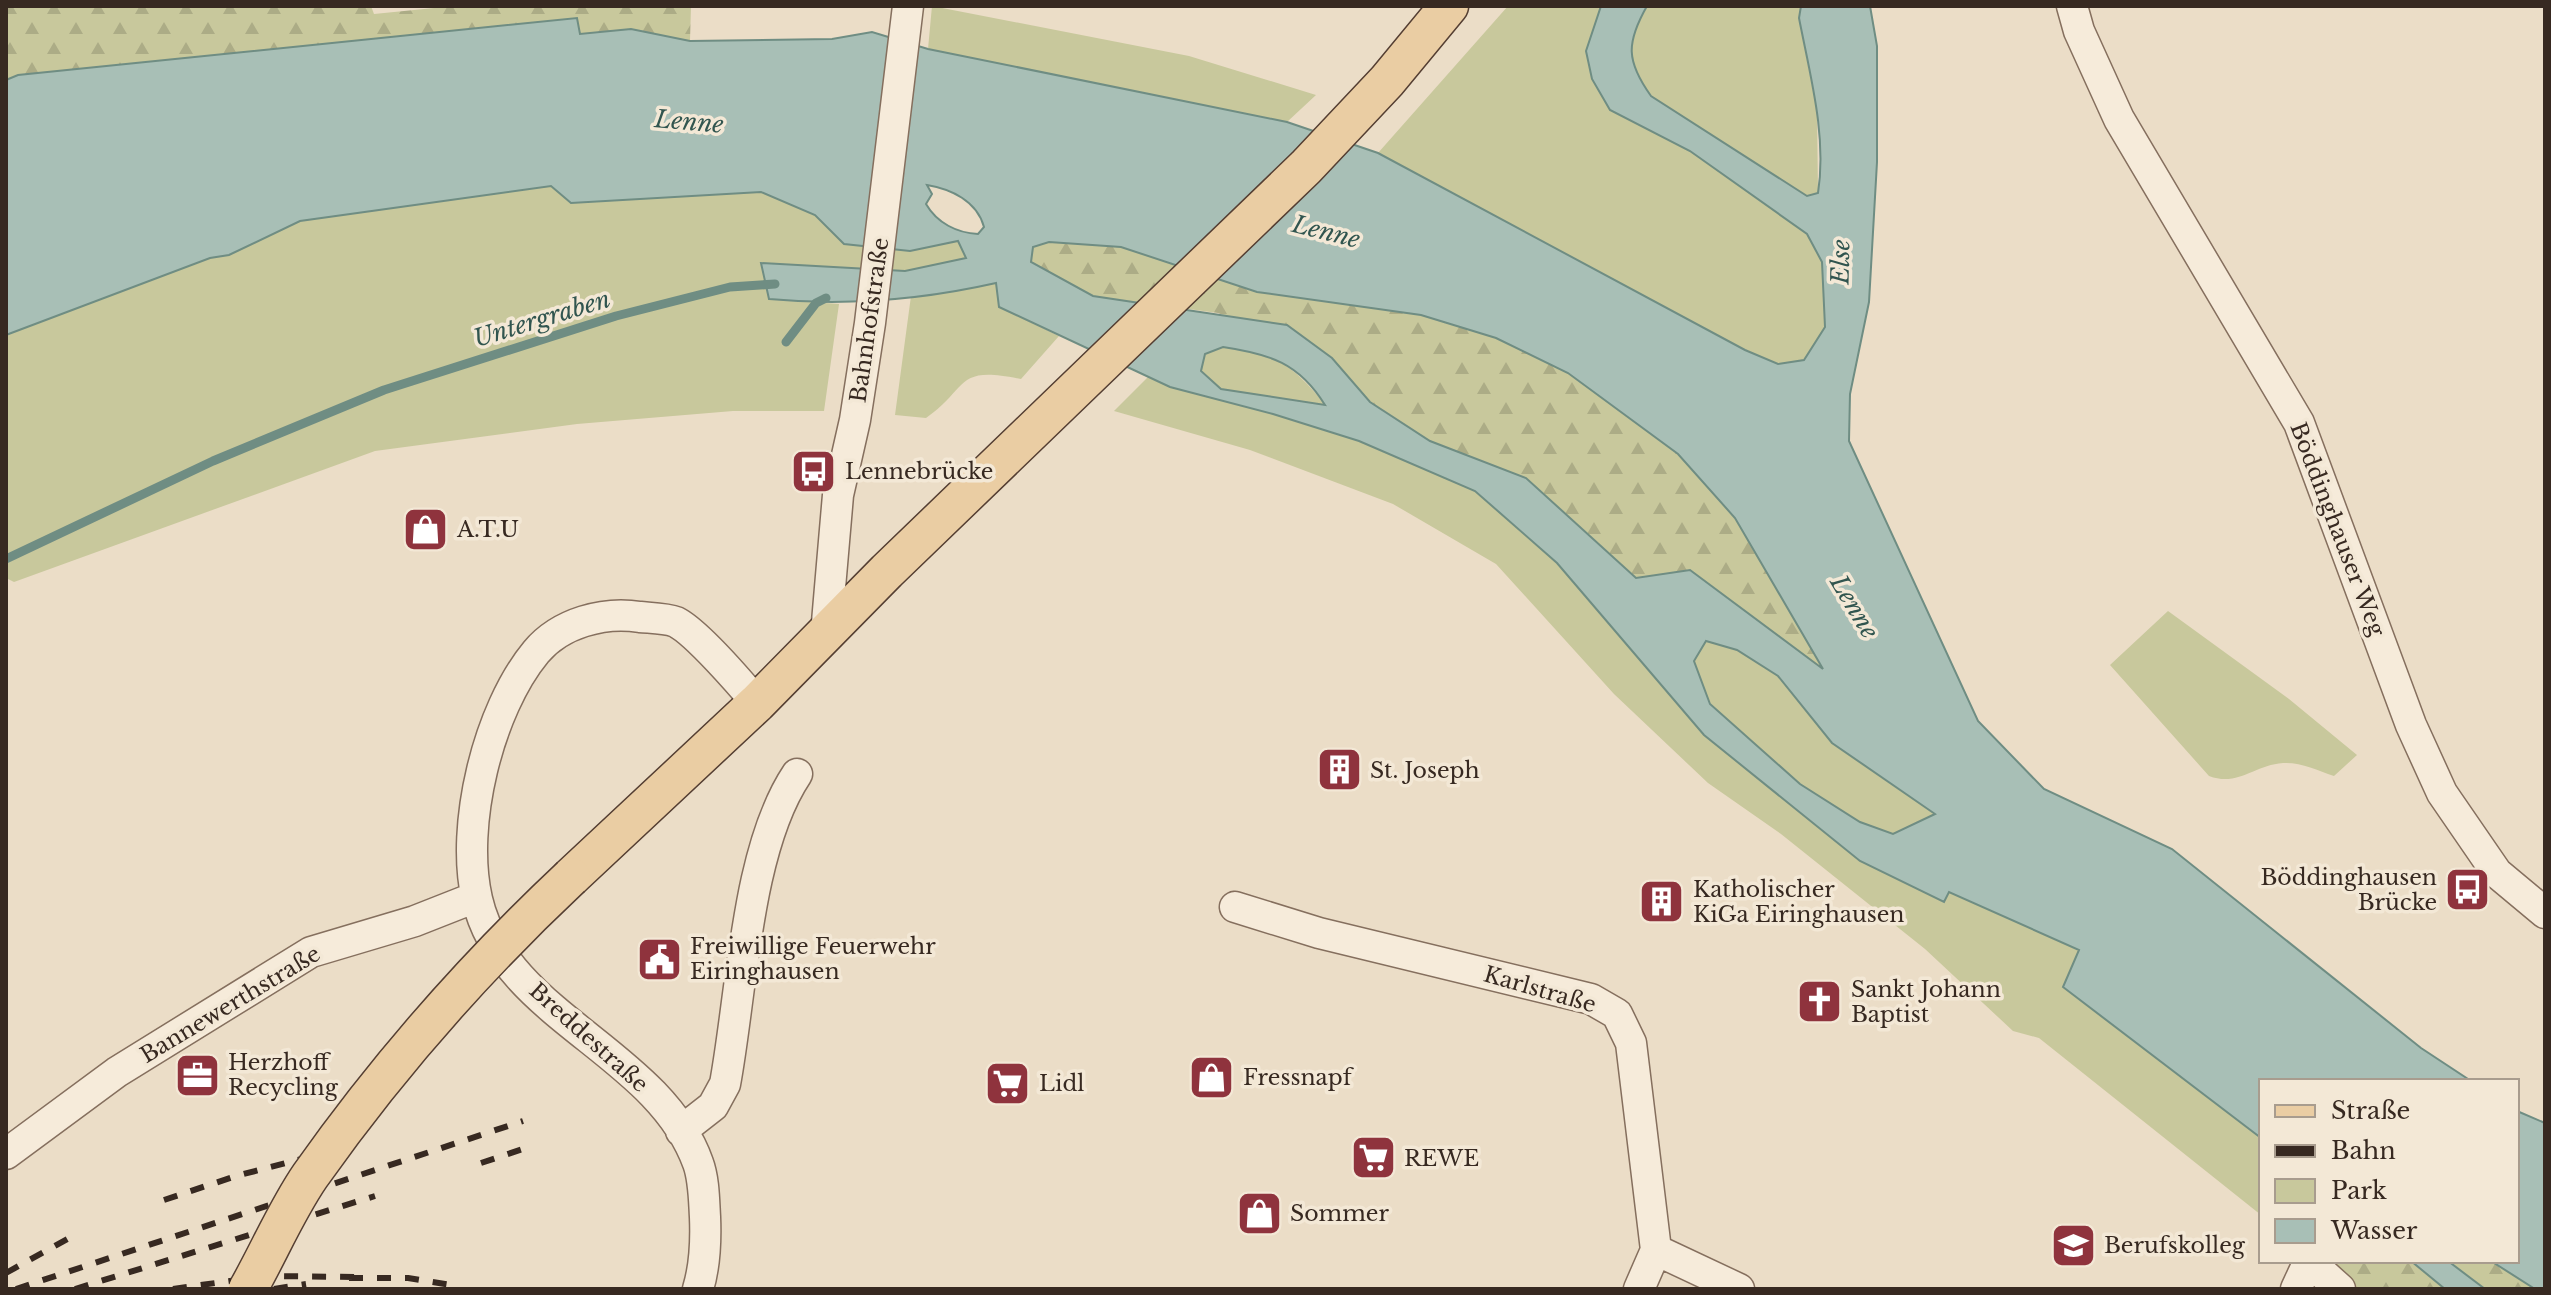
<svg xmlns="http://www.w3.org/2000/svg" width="2551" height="1295" viewBox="0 0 2551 1295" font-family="'Libre Baskerville',serif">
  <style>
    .green { fill: #c8c89c }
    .forest { fill: url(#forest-firs) }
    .water { fill: #a8bfb6; stroke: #6f8d83; stroke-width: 2; fill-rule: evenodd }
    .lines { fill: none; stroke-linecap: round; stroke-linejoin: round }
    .stream { stroke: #6f8d83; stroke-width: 9 }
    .minor-casing { stroke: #856f5e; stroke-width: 33 }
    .major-casing { stroke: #543e32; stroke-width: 41 }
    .minor { stroke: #f6ebda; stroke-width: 30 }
    .major { stroke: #eacda3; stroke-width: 38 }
    .rail { stroke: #372921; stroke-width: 6; stroke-dasharray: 14 14; stroke-linecap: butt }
    .major-bridge-casing { stroke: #543e32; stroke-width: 41; stroke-linecap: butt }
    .major-bridge { stroke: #eacda3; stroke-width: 38 }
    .labels { text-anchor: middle; stroke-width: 7; stroke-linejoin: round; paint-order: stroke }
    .street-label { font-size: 22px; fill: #372921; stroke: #f3e8d6 }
    .poi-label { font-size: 22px; fill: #372921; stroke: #f3e8d6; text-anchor: start }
    .water-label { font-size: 24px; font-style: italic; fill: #31554f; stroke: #f3e8d6 }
  </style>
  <defs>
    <pattern id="forest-firs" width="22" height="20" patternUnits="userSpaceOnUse" patternTransform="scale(2)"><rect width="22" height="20" fill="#c8c89c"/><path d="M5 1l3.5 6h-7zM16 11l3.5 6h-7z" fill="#acac86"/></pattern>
  </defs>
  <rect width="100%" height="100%" fill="#ebddc7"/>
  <!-- green -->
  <path class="green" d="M932,6L1189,56L1316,95L1287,122L928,49Z
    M1508,6H1601L1586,52L1610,110L1690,151L1807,234L1822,262L1825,327L1805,360L1778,364L1745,350L1378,153Z
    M1647,6H1801L1799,18L1817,111L1818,193L1807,196L1797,193L1651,96L1633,71L1631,33Z
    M551,186L571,203L761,192L815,215L844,244L910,251L958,241L966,258L905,271L762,263L769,299L839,304L824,411H733L577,424L375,451L14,582L6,578V335L210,258L229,255L300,221Z
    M996,282L999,307L1059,336L1021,379C954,365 970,387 926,418L895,415L911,296Z
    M1223,347C1280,356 1289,362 1326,405L1221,389L1201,371L1205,354Z
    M1148,377L1170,387L1273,414L1359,441L1475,491L1557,563L1704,735L1944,901L1948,891L2080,951L2177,1072L2261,1138V1215L2039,1038L2013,1031L1925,949L1781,834L1708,783L1614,694L1496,564L1393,504L1250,450L1114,411Z
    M2168,611L2289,699L2357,755L2334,776C2317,770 2301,762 2283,763C2254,765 2238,787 2209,776L2110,665Z
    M1706,640L1737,650L1778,676L1832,743L1936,814L1893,834L1860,822L1800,784L1710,704L1694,661Z"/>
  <!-- forest -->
  <path class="forest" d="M6,6H371L374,14L454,6H691L690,41L631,29L579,34L577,18L18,75L6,80Z
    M1049,242L1121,247L1257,292L1421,315L1496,338L1568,373L1679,454L1735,518L1824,671L1690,570L1636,578L1526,478L1430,441L1370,402L1332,358L1218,313L1093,296L1031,262L1033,247Z
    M2330,1261H2411L2445,1289H2345Z
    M2448,1261H2491L2535,1289H2485Z"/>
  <!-- water -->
  <path class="water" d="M1601,6H1647C1626,43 1626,61 1651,96L1807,196L1818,193C1827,136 1810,75 1799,18L1801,6H1870L1877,46V162L1869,302L1850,394L1849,441L1978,721L2044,789L2172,849L2421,1048L2471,1081H2261V1138L2063,987L2079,950L1949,892L1944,902L1860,861L1704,735L1557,563L1475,491L1359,441L1273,414L1170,387L999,307L996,283C921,300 845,306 769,299L761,263L905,271L966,258L958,241L910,251L844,244L815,215L761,192L571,203L551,186L300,221L229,255L210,258L6,335V80L18,75L577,18L580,34L631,29L690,41L832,39L872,32L928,49L1287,122L1378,153L1745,350L1778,364L1804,360L1825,327L1822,262L1807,234L1690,151L1610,110L1592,79L1586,51ZM927,185C951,189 977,201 984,227L978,234C957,233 937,223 926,204L932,194ZM1049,242L1121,247L1257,292L1421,315L1496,338L1568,373L1678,454L1735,518L1823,669L1690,570L1636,578L1526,478L1430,441L1370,402L1332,358L1287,325L1093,296L1031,262L1033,247ZM1223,347C1270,354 1299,363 1325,405L1221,389L1201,371L1205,354ZM1706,641L1737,650L1778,676L1832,743L1935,814L1893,834L1860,822L1800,784L1710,704L1694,661Z
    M2517,1111L2545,1123V1289H2535L2491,1261H2517Z
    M2411,1261H2448L2485,1289H2445Z"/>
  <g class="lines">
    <!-- stream -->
    <path class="stream" d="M786,342L816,303L826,298
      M6,559L213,461L384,390L616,316L730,287L775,284"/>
    <defs>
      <path id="minor" d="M2072,6L2079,31L2119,119L2299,423L2411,725L2442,793L2497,873L2545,913
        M826,634L838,495L855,420L870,323L908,6
        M1235,907L1319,933L1591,999L1617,1014L1631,1043L1656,1250L1639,1289
        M681,1131L713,1106L725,1084C742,993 746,850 797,774
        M6,1154L117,1072L311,952L415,921L476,897
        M1656,1250L1739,1289
        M2309,1261L2340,1289
        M698,1289C705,1266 706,1241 705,1217C704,1200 704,1179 698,1163C658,1051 504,1017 477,899C460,826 488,710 536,652C560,623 604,611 640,617C650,618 666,618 676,622C696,632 741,684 757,703
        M2296,1289L2309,1261"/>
      <path id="major" d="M571,877L757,703L887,571L1306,167L1387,81L1449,6"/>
    </defs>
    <!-- minor casing -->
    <use href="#minor" class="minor-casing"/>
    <!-- major casing -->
    <use href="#major" class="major-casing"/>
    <!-- minor -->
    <use href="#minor" class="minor"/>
    <!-- major -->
    <use href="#major" class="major"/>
    <!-- rail -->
    <path class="rail" d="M481,1163L523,1149
      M164,1200L236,1176L347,1147
      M6,1273L69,1238
      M349,1278H408L451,1285
      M16,1289L523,1121
      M75,1289L375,1196
      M173,1289L265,1276L359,1277
      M274,1289L306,1284"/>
    <defs>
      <path id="major-bridge" d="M248,1289C269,1252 286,1211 310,1176C387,1067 474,968 571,877"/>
    </defs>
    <!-- major-bridge casing -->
    <use href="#major-bridge" class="major-bridge-casing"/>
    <!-- major-bridge -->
    <use href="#major-bridge" class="major-bridge"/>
  </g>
  <!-- icons -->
  <defs>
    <symbol id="bus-square" viewBox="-11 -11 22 22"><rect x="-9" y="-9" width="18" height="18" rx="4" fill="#8f333d" stroke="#f3e8d6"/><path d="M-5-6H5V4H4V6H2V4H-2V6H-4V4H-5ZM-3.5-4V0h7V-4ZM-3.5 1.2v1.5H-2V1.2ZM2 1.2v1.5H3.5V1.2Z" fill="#fff"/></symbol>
    <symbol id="shop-square" viewBox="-11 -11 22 22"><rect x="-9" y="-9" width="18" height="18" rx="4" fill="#8f333d" stroke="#f3e8d6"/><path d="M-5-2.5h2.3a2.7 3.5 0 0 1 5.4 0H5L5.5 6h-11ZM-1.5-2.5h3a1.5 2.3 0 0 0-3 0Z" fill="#fff"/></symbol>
    <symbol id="building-square" viewBox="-11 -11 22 22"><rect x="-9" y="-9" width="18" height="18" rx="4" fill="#8f333d" stroke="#f3e8d6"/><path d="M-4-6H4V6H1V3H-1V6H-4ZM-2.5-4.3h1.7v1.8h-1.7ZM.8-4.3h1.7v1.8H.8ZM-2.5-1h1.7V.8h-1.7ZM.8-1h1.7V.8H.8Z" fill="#fff"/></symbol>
    <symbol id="civic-square" viewBox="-11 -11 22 22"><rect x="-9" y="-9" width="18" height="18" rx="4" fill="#8f333d" stroke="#f3e8d6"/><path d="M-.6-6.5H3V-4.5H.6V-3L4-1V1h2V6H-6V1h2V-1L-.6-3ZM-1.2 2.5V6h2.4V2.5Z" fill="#fff"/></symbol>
    <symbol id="church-square" viewBox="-11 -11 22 22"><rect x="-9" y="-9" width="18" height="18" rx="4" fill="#8f333d" stroke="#f3e8d6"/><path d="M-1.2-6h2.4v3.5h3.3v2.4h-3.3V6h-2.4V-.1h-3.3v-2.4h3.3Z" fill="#fff"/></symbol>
    <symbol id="office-square" viewBox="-11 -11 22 22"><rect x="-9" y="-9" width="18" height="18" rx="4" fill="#8f333d" stroke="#f3e8d6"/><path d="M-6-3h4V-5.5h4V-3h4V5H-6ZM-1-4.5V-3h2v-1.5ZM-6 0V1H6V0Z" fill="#fff"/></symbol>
    <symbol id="supermarket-square" viewBox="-11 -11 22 22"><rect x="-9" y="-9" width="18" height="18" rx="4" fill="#8f333d" stroke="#f3e8d6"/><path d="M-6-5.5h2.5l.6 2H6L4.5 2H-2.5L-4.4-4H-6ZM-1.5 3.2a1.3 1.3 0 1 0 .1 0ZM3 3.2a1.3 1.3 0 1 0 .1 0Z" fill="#fff"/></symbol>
    <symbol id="school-square" viewBox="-11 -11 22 22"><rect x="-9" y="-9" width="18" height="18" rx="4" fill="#8f333d" stroke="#f3e8d6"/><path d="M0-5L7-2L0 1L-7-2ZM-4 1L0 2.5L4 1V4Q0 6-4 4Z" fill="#fff"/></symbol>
  </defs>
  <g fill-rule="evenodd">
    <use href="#bus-square" x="788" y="446" width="51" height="51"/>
    <use href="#shop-square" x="400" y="504" width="51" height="51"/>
    <use href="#building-square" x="1314" y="744" width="51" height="51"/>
    <use href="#bus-square" x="2442" y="864" width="51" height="51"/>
    <use href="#building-square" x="1636" y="876" width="51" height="51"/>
    <use href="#civic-square" x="634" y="934" width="51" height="51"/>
    <use href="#church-square" x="1794" y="976" width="51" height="51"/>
    <use href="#office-square" x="172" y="1050" width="51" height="51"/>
    <use href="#shop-square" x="1186" y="1052" width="51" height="51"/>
    <use href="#supermarket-square" x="982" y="1058" width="51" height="51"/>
    <use href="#supermarket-square" x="1348" y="1132" width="51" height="51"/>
    <use href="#shop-square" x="1234" y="1188" width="51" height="51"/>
    <use href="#school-square" x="2048" y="1220" width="51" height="51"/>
  </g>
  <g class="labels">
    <!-- street labels -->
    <g class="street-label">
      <text transform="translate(869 320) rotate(-82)" y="8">Bahnhofstraße</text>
      <text transform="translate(2338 529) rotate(69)" y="8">Böddinghauser Weg</text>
      <text transform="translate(1540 989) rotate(16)" y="8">Karlstraße</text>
      <text transform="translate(230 1004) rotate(-31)" y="8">Bannewerthstraße</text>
      <text transform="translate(589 1037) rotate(42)" y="8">Breddestraße</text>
    </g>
    <!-- poi labels -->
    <g class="poi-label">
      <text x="845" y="479">Lennebrücke</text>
      <text x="457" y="537">A.T.U</text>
      <text x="1370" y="778">St. Joseph</text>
      <text x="2437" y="885" text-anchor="end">Böddinghausen<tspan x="2437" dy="25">Brücke</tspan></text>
      <text x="1693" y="897">Katholischer<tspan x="1693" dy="25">KiGa Eiringhausen</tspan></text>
      <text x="690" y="954">Freiwillige Feuerwehr<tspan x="690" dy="25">Eiringhausen</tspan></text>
      <text x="1851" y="997">Sankt Johann<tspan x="1851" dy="25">Baptist</tspan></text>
      <text x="228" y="1070">Herzhoff<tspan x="228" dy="25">Recycling</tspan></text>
      <text x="1243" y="1085">Fressnapf</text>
      <text x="1039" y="1091">Lidl</text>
      <text x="1404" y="1166">REWE</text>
      <text x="1290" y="1221">Sommer</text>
      <text x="2104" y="1253">Berufskolleg</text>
    </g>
    <!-- water labels -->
    <g class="water-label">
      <text transform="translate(689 122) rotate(5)" y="8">Lenne</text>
      <text transform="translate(1326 232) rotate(14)" y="8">Lenne</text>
      <text transform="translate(1841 262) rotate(-89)" y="8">Else</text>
      <text transform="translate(542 319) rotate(-17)" y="8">Untergraben</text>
      <text transform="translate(1854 607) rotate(59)" y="8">Lenne</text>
    </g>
  </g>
  <!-- border -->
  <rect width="2551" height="1295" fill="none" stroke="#372921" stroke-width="16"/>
  <!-- legend -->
  <rect x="2259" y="1079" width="260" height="184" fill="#f3e8d6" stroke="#a89c8e" stroke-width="2"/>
  <rect x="2275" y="1105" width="40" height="12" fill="#eacda3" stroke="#a89c8e" stroke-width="2"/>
  <text x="2331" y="1119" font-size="24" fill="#372921">Straße</text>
  <rect x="2275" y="1145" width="40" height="12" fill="#372921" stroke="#a89c8e" stroke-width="2"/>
  <text x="2331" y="1159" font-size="24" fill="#372921">Bahn</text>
  <rect x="2275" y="1179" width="40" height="24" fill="#c8c89c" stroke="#a89c8e" stroke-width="2"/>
  <text x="2331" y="1199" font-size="24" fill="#372921">Park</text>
  <rect x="2275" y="1219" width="40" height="24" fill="#a8bfb6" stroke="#a89c8e" stroke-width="2"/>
  <text x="2331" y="1239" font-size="24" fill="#372921">Wasser</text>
</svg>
